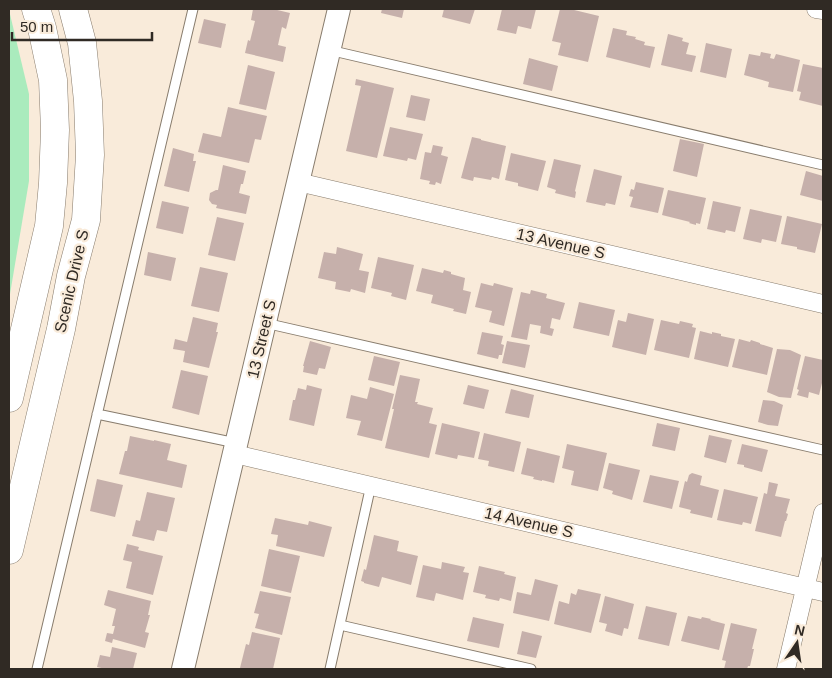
<svg xmlns="http://www.w3.org/2000/svg" width="832" height="678" viewBox="0 0 832 678" font-family="Helvetica,sans-serif">
  <style>
    .green { fill: #aaebbd }
    .building { fill: #c6b0ab }
    .lines { fill: none; stroke-linecap: round; stroke-linejoin: round }
    .service-casing { stroke: #887c6d; stroke-width: 11 }
    .minor-casing { stroke: #887c6d; stroke-width: 19 }
    .tertiary-casing { stroke: #887c6d; stroke-width: 24 }
    .primary-casing { stroke: #887c6d; stroke-width: 29 }
    .service { stroke: #fff; stroke-width: 9 }
    .minor { stroke: #fff; stroke-width: 18 }
    .tertiary { stroke: #fff; stroke-width: 22 }
    .primary { stroke: #fff; stroke-width: 28 }
    .labels { text-anchor: middle; stroke-width: 4.5; stroke-linejoin: round; paint-order: stroke }
    .street-label { font-size: 16px; fill: #302a24; stroke: #f9ebda }
  </style>
  <rect width="100%" height="100%" fill="#f9ebda"/>
  <!-- green -->
  <path class="green" d="M9,10L29,94V181L9,300Z"/>
  <!-- building -->
  <path class="building" d="M253,9H273L290,13L286,29L282,27L278,45L286,47L283,62L245,53L248,40L250,41L255,21L251,20Z
    M382,9H404L402,18L381,13Z
    M444,9H475L470,24L442,17Z
    M502,9H536L531,29L518,26L516,34L497,30Z
    M560,9H570L599,16L588,62L558,55L561,43L552,41Z
    M204,19L226,24L221,48L198,43Z
    M613,28L627,31L626,35L636,37L635,39L645,42L644,45L655,47L650,68L606,57Z
    M668,34L683,38L682,41L689,43L686,54L696,56L692,72L661,65Z
    M706,43L732,49L726,78L700,72Z
    M761,52L771,54L770,58L774,59L776,54L800,60L793,92L768,87L769,82L744,75L749,54L760,56Z
    M529,58L558,66L552,91L523,84Z
    M803,64L823,68V106L799,100L801,92L797,91Z
    M248,65L275,72L266,110L239,104Z
    M356,79L394,88L377,158L346,151L361,86L355,85Z
    M411,95L430,99L425,121L406,117Z
    M228,107L267,116L261,140L255,139L249,163L198,152L203,133L221,137Z
    M390,127L423,134L416,160L408,158L407,161L383,156Z
    M472,137L481,139V140L506,146L499,179L492,177L491,180L474,177L473,181L461,178Z
    M680,139L704,144L697,177L673,171Z
    M433,145L443,147L441,155L448,157L441,184L436,182L435,185L429,184L430,181L420,179L425,152L431,153Z
    M173,148L194,154L193,161H196L189,192L164,186Z
    M511,153L546,161L538,191L518,186V183L505,180Z
    M554,159L581,165L575,191L576,192L575,198L555,193L556,190L547,187Z
    M223,165L246,171L243,184H241L239,193L250,196L246,214L216,208L217,205L212,204L209,200L210,193L216,190H218Z
    M594,169L622,176L615,205L606,203L605,206L586,202Z
    M806,171L823,176V201L800,195Z
    M636,182L664,188L658,213L630,207L633,197L629,196L631,189L634,190Z
    M668,190L706,198L700,224L696,223V225L689,223L690,222L662,215Z
    M162,201L189,207L183,234L156,228Z
    M713,201L741,207L735,232L726,230L725,233L707,229Z
    M750,209L782,216L776,242L762,239L761,243L743,239Z
    M787,216L822,224L815,253L797,249V247L781,244Z
    M217,217L244,223L235,261L208,255Z
    M337,247L363,254L359,270L369,272L365,293L351,289L350,292L335,289L336,282L318,278L324,252L336,254Z
    M148,252L176,258L171,281L144,275Z
    M378,257L414,265L406,300L391,296L392,293L371,288Z
    M200,267L228,273L219,312L191,306Z
    M422,268L443,273L444,270L451,272V274L465,278L463,290L471,292L466,314L453,311L454,309L431,303L433,295L416,291Z
    M481,283L493,286L494,283L513,288L504,326L489,322L492,311L475,307Z
    M531,290L547,294L546,298L565,303L560,320L552,318L550,328L554,329L552,336L540,333L541,326L530,324L527,340L511,337L521,292L530,294Z
    M579,302L615,310L609,336L573,328Z
    M628,313L654,319L646,355L612,347L618,320L626,322Z
    M193,317L218,323L216,332H218L209,368L183,362L185,351L173,349L175,339L187,342Z
    M661,320L679,324L680,321L693,324L692,327L696,328L689,358L654,350Z
    M700,331L712,334V332L721,334V336L735,339L728,367L694,359Z
    M482,332L503,336L501,344L504,345L502,355H499L498,359L477,354Z
    M739,339L750,342L751,340L760,343V344L773,348L767,375L732,367Z
    M310,341L331,347L325,369L319,368L317,375L303,372L304,366H303Z
    M507,341L530,345L525,368L502,363Z
    M777,349L790,350L801,355L791,398L779,397L767,392Z
    M374,356L400,362L394,386L368,380Z
    M805,356L823,360V379L819,395L809,392L808,398L797,395L799,390L797,389Z
    M181,370L208,376L199,415L172,408Z
    M400,375L420,379L415,402H418L417,404L433,408L429,423L437,425L429,458L385,448L394,409H392Z
    M307,385L322,389L314,426L289,420L293,400H295L298,388L306,390Z
    M468,385L489,390L484,409L463,404Z
    M370,387L394,394L382,441L357,435L361,421L346,418L351,395L367,399Z
    M511,389L534,395L529,418L505,413Z
    M763,400L774,401L783,405L778,426L768,425L758,422Z
    M442,423L480,432L474,458L458,455L457,459L435,454Z
    M657,423L680,428L675,451L652,446Z
    M484,433L521,442L514,472L488,466L489,461L478,459Z
    M709,435L732,440L726,463L704,457Z
    M130,436L154,441V440L171,444L167,460L187,465L182,488L119,474L125,451H127Z
    M567,444L607,453L598,491L571,485L574,471L562,468Z
    M742,444L768,450L762,472L744,467V465L737,464Z
    M527,448L560,456L554,483L542,480V481L533,479L534,477L521,474Z
    M609,463L640,470L632,500L612,494L613,491L603,488Z
    M692,473L702,476L700,485L719,490L712,518L690,513L691,510L679,507L685,481L687,482L689,475Z
    M650,475L679,481L672,509L643,502Z
    M97,479L123,485L115,517L90,511Z
    M769,482L778,484L775,496L790,499L786,513L788,514L786,521H785L781,537L755,531L764,493L767,494Z
    M724,489L758,497L751,524L743,522L742,525L717,520Z
    M147,492L175,498L167,532L157,530L154,541L132,536L136,520L140,521Z
    M275,518L308,525L309,521L332,527L324,557L276,546L278,535L271,534Z
    M374,535L399,541L397,551L418,556L411,585L382,577L379,587L364,583V582L361,581L364,569L366,570Z
    M127,544L139,547L138,550L163,556L153,595L126,588L132,562L123,560Z
    M269,549L300,556L291,593L261,586Z
    M442,562L465,567L463,572L469,573L463,600L436,593L434,601L416,597L423,565L441,569Z
    M479,566L505,572L504,574L516,577L511,601L500,598L499,601L485,598L486,595L473,592Z
    M535,579L558,585L549,621L513,613L517,592L531,595Z
    M578,589L601,594L591,633L554,624L559,601L569,604L571,593L576,595Z
    M108,590L151,601L148,615H150L145,632L149,633L145,648L113,639L112,643L105,641L107,633L113,634L115,626H112L116,609L104,605Z
    M260,591L291,597L282,635L255,628L259,614L254,613Z
    M605,596L634,604L628,629L624,628L622,636L605,631L607,624L599,622Z
    M646,606L677,613L669,646L638,639Z
    M688,616L701,619L702,617L711,619L710,620L725,624L719,650L681,641Z
    M473,617L504,624L499,648L467,641Z
    M731,623L757,629L752,649H754L750,666H748L747,669H724L726,661L722,660Z
    M522,631L542,636L536,658L517,654Z
    M252,632L280,638L273,669H245L240,668L246,644L249,645Z
    M112,647L137,653L133,669H106L97,667L100,655L110,657Z"/>
  <g class="lines">
    <defs>
      <path id="service" d="M329,50L823,165
        M265,323L823,450
        M97,414L236,443
        M340,625L531,669
        M37,669L193,9
        M330,669L371,485"/>
      <path id="minor" d="M816,9L823,10
        M298,182L823,304
        M235,454L823,592
        M786,669L823,513"/>
      <path id="tertiary" d="M183,669L339,9"/>
      <path id="primary" d="M9,398L49,226L53,183L55,130L53,80L42,28L36,9
        M9,550L61,329L71,276L86,220L90,155L88,101L82,43L73,9"/>
    </defs>
    <!-- service casing -->
    <use href="#service" class="service-casing"/>
    <!-- minor casing -->
    <use href="#minor" class="minor-casing"/>
    <!-- tertiary casing -->
    <use href="#tertiary" class="tertiary-casing"/>
    <!-- primary casing -->
    <use href="#primary" class="primary-casing"/>
    <!-- service -->
    <use href="#service" class="service"/>
    <!-- minor -->
    <use href="#minor" class="minor"/>
    <!-- tertiary -->
    <use href="#tertiary" class="tertiary"/>
    <!-- primary -->
    <use href="#primary" class="primary"/>
  </g>
  <g class="labels">
    <!-- street labels -->
    <g class="street-label">
      <text transform="translate(561 243) rotate(13)" y="6">13 Avenue S</text>
      <text transform="translate(71 281) rotate(-77)" y="6">Scenic Drive S</text>
      <text transform="translate(261 339) rotate(-77)" y="6">13 Street S</text>
      <text transform="translate(529 522) rotate(13)" y="6">14 Avenue S</text>
    </g>
  </g>
  <!-- border -->
  <rect width="832" height="678" fill="none" stroke="#302a24" stroke-width="20"/>
  <!-- north arrow -->
  <g transform="translate(797 643) rotate(13)" stroke="#f9ebda" stroke-width="4" paint-order="stroke">
  <path d="M0-4L9 19L0 12L-9 19Z" fill="#302a24"/>
  <text y="-8" font-size="14" font-weight="bold" text-anchor="middle" fill="#302a24">N</text>
  </g>
  <!-- scale -->
  <path d="M12 32v8h140v-8" fill="none" stroke="#302a24" stroke-width="2.5"/>
  <text x="20" y="32" font-size="15" fill="#302a24" stroke="#f9ebda" stroke-width="4" paint-order="stroke">50 m</text>
</svg>
